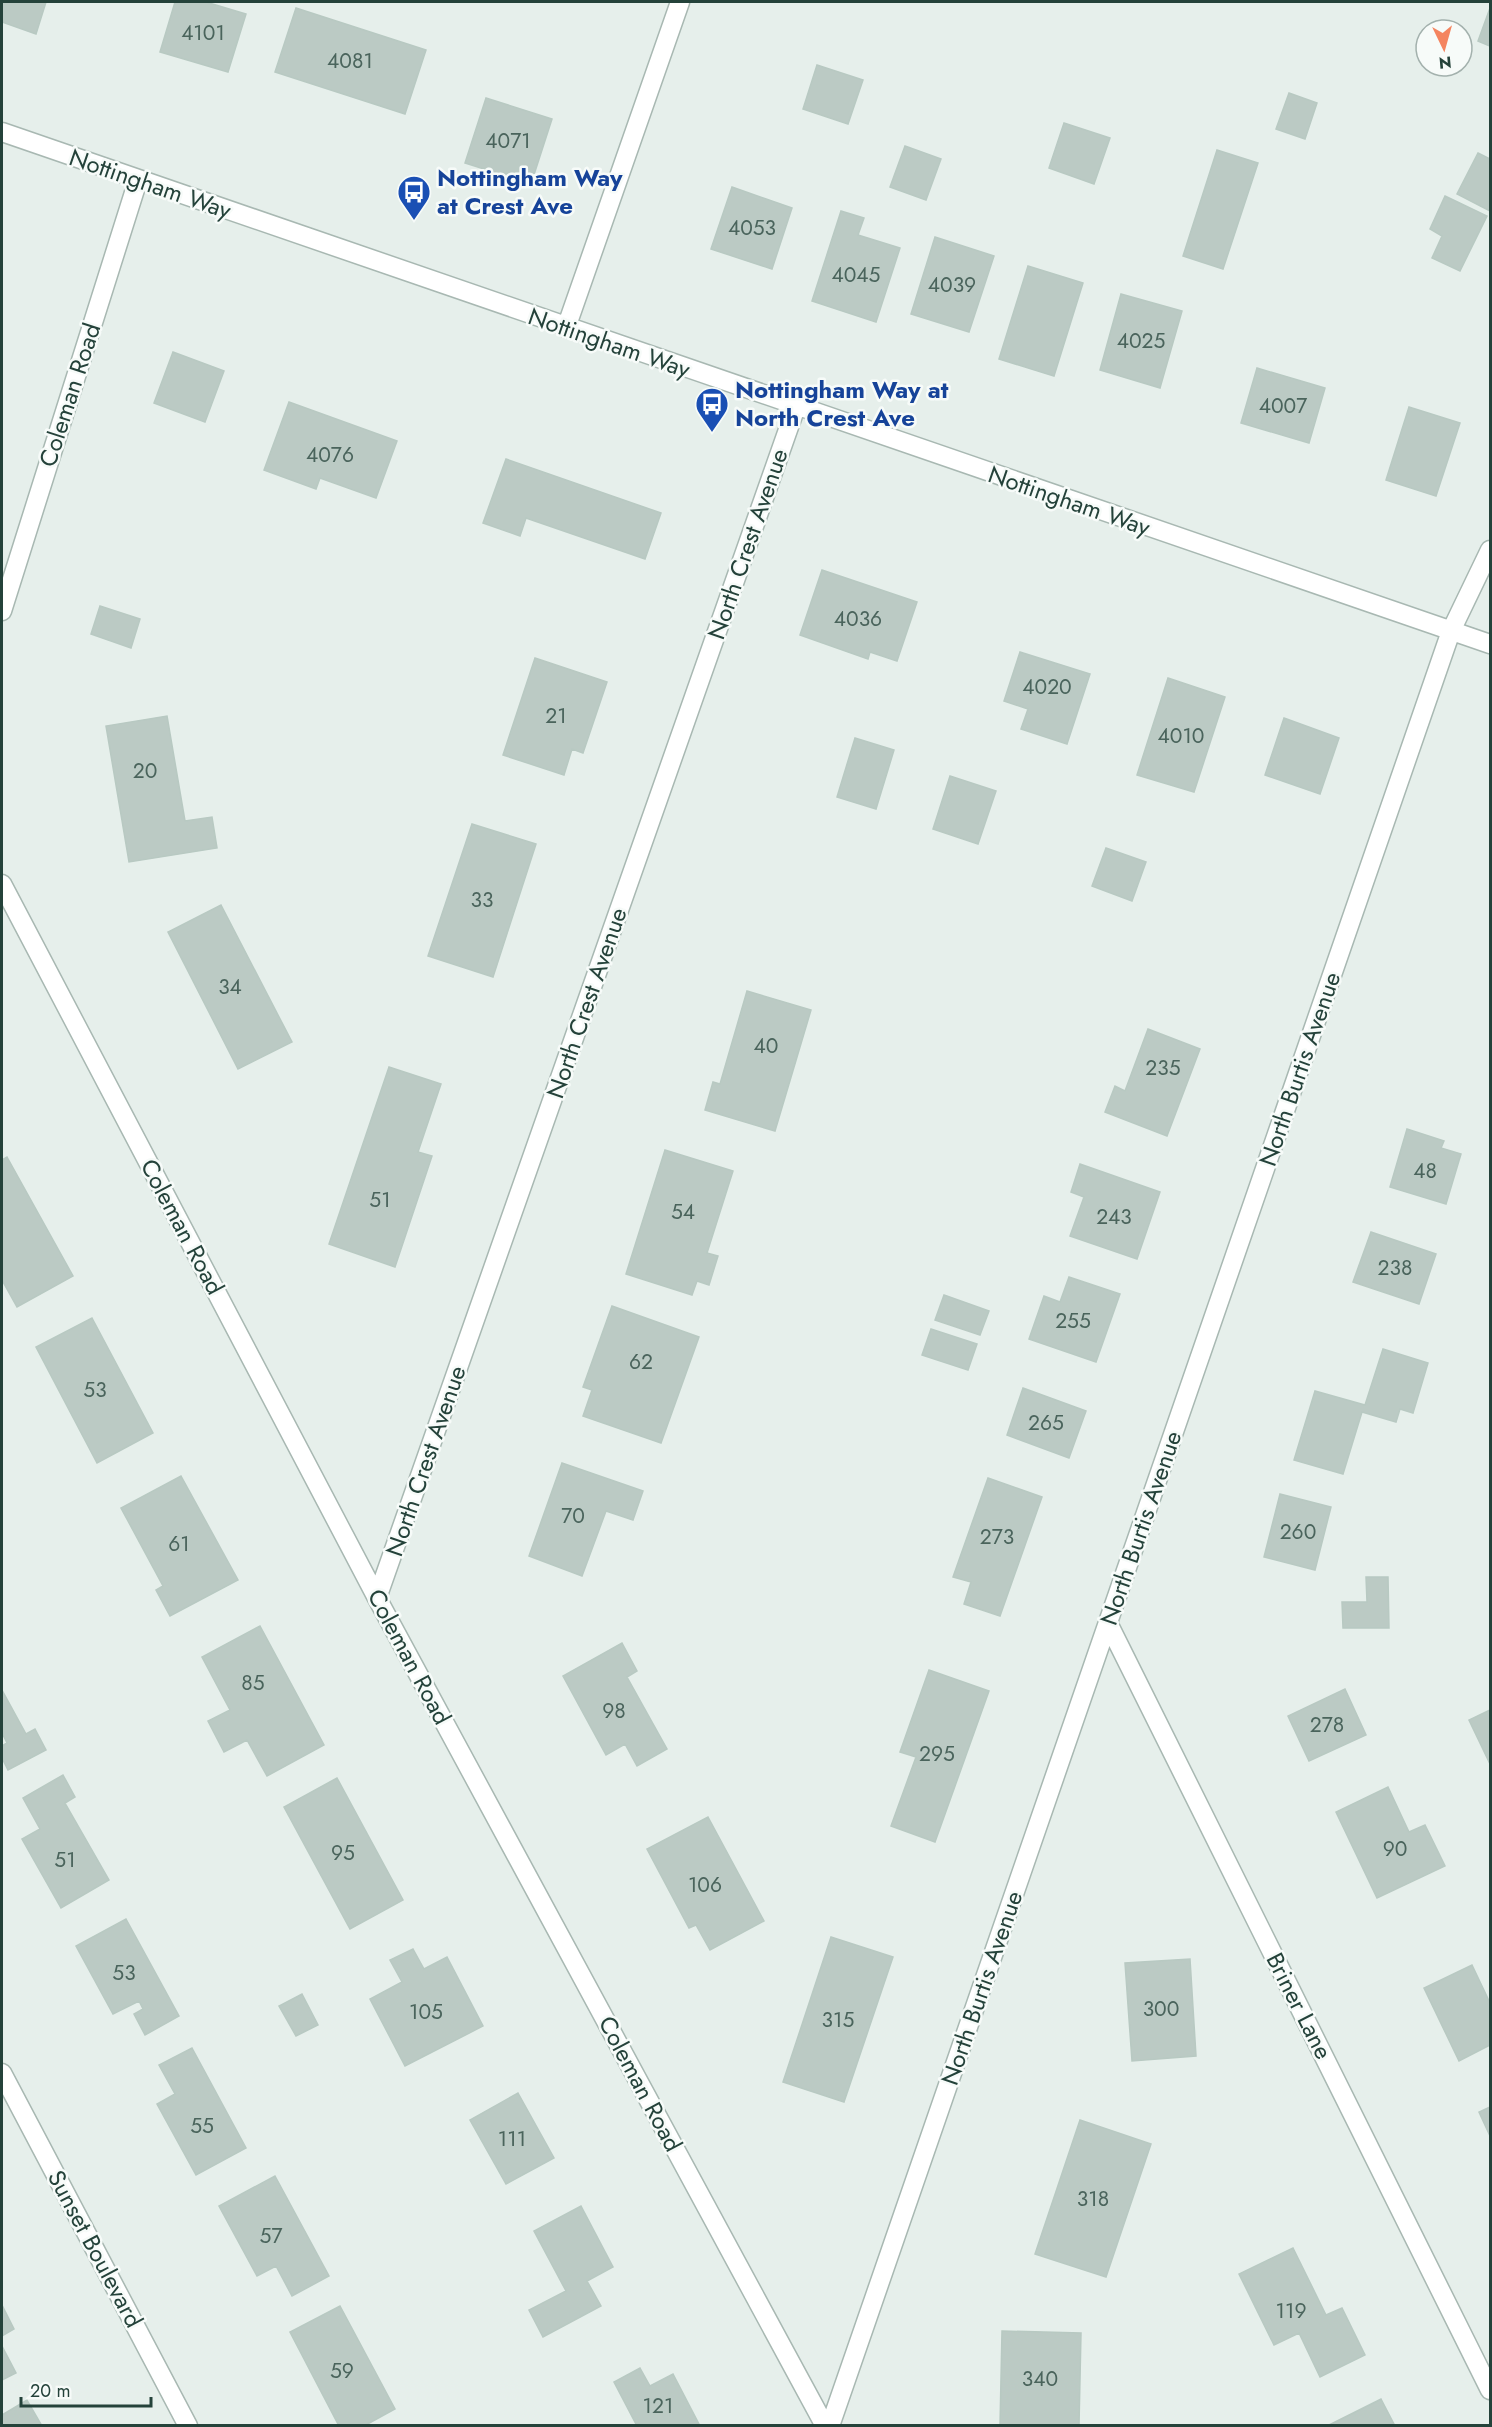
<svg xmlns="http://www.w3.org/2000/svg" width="1492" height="2427" viewBox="0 0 1492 2427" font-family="Jost,sans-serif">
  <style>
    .building { fill: #bbcac4; stroke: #b8c9c2; stroke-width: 1.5 }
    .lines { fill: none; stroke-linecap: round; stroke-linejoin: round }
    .minor-casing { stroke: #a8b8b2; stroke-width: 21 }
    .minor { stroke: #fff; stroke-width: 18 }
    .labels { text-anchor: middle; stroke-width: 5; stroke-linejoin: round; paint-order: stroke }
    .number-label { font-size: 21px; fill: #4a645c }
    .transit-label { font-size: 24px; font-weight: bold; fill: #164399; stroke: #f7fbf9; text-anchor: start }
    .street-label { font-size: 24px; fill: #24423a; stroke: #f7fbf9 }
  </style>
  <rect width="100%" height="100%" fill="#e6efeb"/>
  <!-- building -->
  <path class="building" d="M2,2H46L36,34L2,22Z
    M175,2H206L246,14L228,72L160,52Z
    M296,8L426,50L405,114L275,72Z
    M1490,8V46L1478,41Z
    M817,65L863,80L848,124L803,109Z
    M1289,93L1317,103L1305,139L1276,129Z
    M486,98L552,119L531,184L465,163Z
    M1064,123L1110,138L1094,184L1049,168Z
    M905,146L941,159L926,200L890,187Z
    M1217,150L1258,163L1223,269L1183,256Z
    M1478,153L1490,159V211L1457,194Z
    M732,187L792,208L772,269L711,249Z
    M1445,196L1487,216L1460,271L1432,258L1442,236L1430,229Z
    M841,211L864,218L858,235L900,248L876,322L812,301Z
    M935,237L994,256L969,332L911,314Z
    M1028,266L1083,283L1054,376L999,359Z
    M1121,294L1182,311L1160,388L1100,370Z
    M173,352L224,371L205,422L154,403Z
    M1257,368L1325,388L1309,443L1241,423Z
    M289,402L397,441L376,498L320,478L316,489L264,470Z
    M1409,407L1460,423L1436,496L1386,480Z
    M506,459L661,513L645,559L526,518L520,536L483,523Z
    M822,570L917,602L897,661L870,652L868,659L800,635Z
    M100,606L140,619L131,648L91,634Z
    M1020,652L1090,674L1067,744L1021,729L1028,709L1004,701Z
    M535,658L607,682L583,753L572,749L564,775L503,755Z
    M1168,678L1225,697L1194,792L1137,775Z
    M167,716L185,821L212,817L217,848L129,862L106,726Z
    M1284,718L1339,738L1320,794L1265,775Z
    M855,738L894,750L876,809L837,797Z
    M950,776L996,791L978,844L933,829Z
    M472,824L536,844L493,977L428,956Z
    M1106,848L1146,862L1132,901L1092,886Z
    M221,905L292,1042L238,1069L168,932Z
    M747,991L811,1010L775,1131L705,1110L713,1082L720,1084Z
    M1148,1029L1200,1049L1167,1136L1105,1112L1115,1086L1125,1091Z
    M389,1067L441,1084L418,1152L432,1156L395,1267L329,1244Z
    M1407,1129L1444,1141L1441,1148L1461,1154L1446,1204L1390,1187Z
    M665,1150L733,1171L707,1253L718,1256L709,1285L697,1281L692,1295L626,1274Z
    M7,1157L73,1276L17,1307L2,1280V1160Z
    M1080,1164L1160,1192L1137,1259L1070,1236L1084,1197L1071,1192Z
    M1371,1232L1436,1254L1419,1304L1353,1282Z
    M1069,1277L1120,1294L1096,1362L1029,1339L1044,1296L1060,1302Z
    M944,1295L989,1311L980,1335L935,1320Z
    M612,1306L699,1337L661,1443L583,1416L592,1390L583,1387Z
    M92,1318L153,1433L97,1463L36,1347Z
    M931,1329L977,1344L968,1370L922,1355Z
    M1383,1349L1428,1363L1413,1413L1400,1409L1396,1422L1362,1412L1343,1474L1294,1460L1315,1391L1365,1405Z
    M1023,1388L1086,1411L1069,1458L1007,1435Z
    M562,1463L643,1491L633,1520L606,1511L582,1576L529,1556Z
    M181,1476L238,1580L170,1616L156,1590L163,1586L121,1508Z
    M988,1478L1042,1497L1000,1616L964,1604L971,1582L953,1577Z
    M1280,1494L1331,1507L1315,1570L1264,1557Z
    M1366,1577H1388L1389,1628H1343L1342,1602H1367Z
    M260,1626L324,1745L267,1776L247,1740L224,1752L208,1721L230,1710L202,1657Z
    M622,1643L637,1671L627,1677L667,1749L637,1766L625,1744L606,1755L563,1676Z
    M929,1670L989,1691L935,1842L891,1826L916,1757L900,1752Z
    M1345,1689L1366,1735L1309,1761L1288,1716Z
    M2,1690L26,1734L35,1729L46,1750L8,1770L2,1758V1746L7,1743L3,1735L2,1736Z
    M1490,1710V1764L1469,1720Z
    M63,1775L75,1797L65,1803L109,1880L61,1908L22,1839L40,1829L23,1798Z
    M337,1778L403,1900L350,1929L284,1807Z
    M1388,1787L1409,1832L1425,1825L1445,1866L1377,1898L1336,1812Z
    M708,1817L764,1921L710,1950L696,1925L689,1928L647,1849Z
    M126,1919L179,2016L145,2035L134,2014L143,2009L139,2001L113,2014L76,1946Z
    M831,1937L893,1957L844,2102L783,2082Z
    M413,1949L424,1969L447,1957L483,2026L405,2066L370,1999L402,1982L390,1960Z
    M1190,1959L1196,2056L1132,2061L1125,1963Z
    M1472,1965L1490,2003V2045L1459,2061L1424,1988Z
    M302,1994L318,2025L296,2036L279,2006Z
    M192,2048L246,2148L196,2175L157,2104L175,2094L159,2065Z
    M518,2093L554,2158L506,2184L470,2120Z
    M1490,2107V2136L1479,2112Z
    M1080,2120L1151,2144L1106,2277L1035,2254Z
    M275,2176L329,2276L292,2296L276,2266L257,2276L219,2206Z
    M581,2206L613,2267L587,2281L601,2306L543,2337L529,2310L566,2291L534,2231Z
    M1293,2248L1326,2315L1342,2308L1365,2355L1320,2377L1299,2333L1274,2345L1239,2274Z
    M2,2305L14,2329L2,2336Z
    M340,2306L395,2409L364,2426H339L290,2332Z
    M1002,2331L1081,2333L1079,2426H1000Z
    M2,2346L16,2373L2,2380Z
    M640,2368L650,2386L673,2374L700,2426H637L614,2382Z
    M1381,2399L1395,2426H1329V2425Z
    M27,2400L42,2426H2V2415Z"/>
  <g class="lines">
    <defs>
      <path id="minor" d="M2,132L1490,644
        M566,328L680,2
        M2,611L138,180
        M2,884L377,1598L825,2426
        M377,1598L796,407
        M1108,1623L1490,2390
        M2,2073L188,2426
        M830,2426L1451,631L1490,550"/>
    </defs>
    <!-- minor casing -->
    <use href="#minor" class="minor-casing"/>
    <!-- minor -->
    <use href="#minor" class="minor"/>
  </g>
  <!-- icons -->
  <defs>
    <symbol id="bus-pin" viewBox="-11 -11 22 30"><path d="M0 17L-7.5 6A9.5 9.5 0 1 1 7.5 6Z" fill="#1a4fb4" stroke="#f7fbf9"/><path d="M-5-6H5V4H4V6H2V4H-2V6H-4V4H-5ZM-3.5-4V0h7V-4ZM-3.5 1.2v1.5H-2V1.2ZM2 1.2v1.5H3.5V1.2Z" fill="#fff"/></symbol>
  </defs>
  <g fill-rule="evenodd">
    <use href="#bus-pin" x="395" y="173" width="38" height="52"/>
    <use href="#bus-pin" x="693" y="385" width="38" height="52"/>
  </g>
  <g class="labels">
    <!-- number labels -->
    <g class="number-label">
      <text x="203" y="40">4101</text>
      <text x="350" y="68">4081</text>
      <text x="508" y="148">4071</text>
      <text x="752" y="235">4053</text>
      <text x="856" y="282">4045</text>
      <text x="952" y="292">4039</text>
      <text x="1141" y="348">4025</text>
      <text x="1283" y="413">4007</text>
      <text x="330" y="462">4076</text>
      <text x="858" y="626">4036</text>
      <text x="1047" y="694">4020</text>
      <text x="556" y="723">21</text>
      <text x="1181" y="743">4010</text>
      <text x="145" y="778">20</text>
      <text x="482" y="907">33</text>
      <text x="230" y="994">34</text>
      <text x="766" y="1053">40</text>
      <text x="1163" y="1075">235</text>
      <text x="1425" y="1178">48</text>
      <text x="380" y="1207">51</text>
      <text x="683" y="1219">54</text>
      <text x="1114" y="1224">243</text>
      <text x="1395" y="1275">238</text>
      <text x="1073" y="1328">255</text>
      <text x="641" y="1369">62</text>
      <text x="95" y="1397">53</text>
      <text x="1046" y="1430">265</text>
      <text x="573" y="1523">70</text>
      <text x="1298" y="1539">260</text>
      <text x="997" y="1544">273</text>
      <text x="179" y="1551">61</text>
      <text x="253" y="1690">85</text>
      <text x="614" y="1718">98</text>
      <text x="1327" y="1732">278</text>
      <text x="937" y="1761">295</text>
      <text x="1395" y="1856">90</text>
      <text x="343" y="1860">95</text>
      <text x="65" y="1867">51</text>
      <text x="705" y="1892">106</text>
      <text x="124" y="1980">53</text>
      <text x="1161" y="2016">300</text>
      <text x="426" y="2019">105</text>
      <text x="838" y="2027">315</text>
      <text x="202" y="2133">55</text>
      <text x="512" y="2146">111</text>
      <text x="1093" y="2206">318</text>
      <text x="271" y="2243">57</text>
      <text x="1291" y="2318">119</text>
      <text x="342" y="2378">59</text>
      <text x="1040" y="2386">340</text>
      <text x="658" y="2413">121</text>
    </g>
    <!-- transit labels -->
    <g class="transit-label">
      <text x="437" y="186">Nottingham Way<tspan x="437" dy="28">at Crest Ave</tspan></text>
      <text x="735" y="398">Nottingham Way at<tspan x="735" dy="28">North Crest Ave</tspan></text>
    </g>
    <!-- street labels -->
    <g class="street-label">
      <text transform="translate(150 184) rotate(19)" y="8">Nottingham Way</text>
      <text transform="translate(609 343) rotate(19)" y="8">Nottingham Way</text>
      <text transform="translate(70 395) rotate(-72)" y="8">Coleman Road</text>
      <text transform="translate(1069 501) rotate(19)" y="8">Nottingham Way</text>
      <text transform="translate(748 544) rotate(-71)" y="8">North Crest Avenue</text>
      <text transform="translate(587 1003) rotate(-71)" y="8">North Crest Avenue</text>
      <text transform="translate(1300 1069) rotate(-71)" y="8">North Burtis Avenue</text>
      <text transform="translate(182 1227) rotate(62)" y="8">Coleman Road</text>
      <text transform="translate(426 1461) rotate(-71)" y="8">North Crest Avenue</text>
      <text transform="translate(1141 1528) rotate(-71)" y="8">North Burtis Avenue</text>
      <text transform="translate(409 1657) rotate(62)" y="8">Coleman Road</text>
      <text transform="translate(982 1988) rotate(-71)" y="8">North Burtis Avenue</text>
      <text transform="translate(1299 2006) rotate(63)" y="8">Briner Lane</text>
      <text transform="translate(640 2084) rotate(62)" y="8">Coleman Road</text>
      <text transform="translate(95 2249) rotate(62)" y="8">Sunset Boulevard</text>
    </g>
  </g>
  <!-- border -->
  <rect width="1492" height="2427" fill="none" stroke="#24423a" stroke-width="6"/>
  <!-- north arrow -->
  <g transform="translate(1444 48) rotate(175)"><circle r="28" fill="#f7fbf9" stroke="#a3b1ad" stroke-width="1.5"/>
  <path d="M0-4.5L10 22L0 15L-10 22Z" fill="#f4845f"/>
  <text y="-9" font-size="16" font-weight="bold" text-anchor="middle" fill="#24423a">N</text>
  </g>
  <!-- scale -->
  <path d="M21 2397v9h130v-9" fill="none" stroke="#24423a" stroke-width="3"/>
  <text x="30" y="2397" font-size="18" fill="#24423a" stroke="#f7fbf9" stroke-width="4.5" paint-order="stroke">20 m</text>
</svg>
